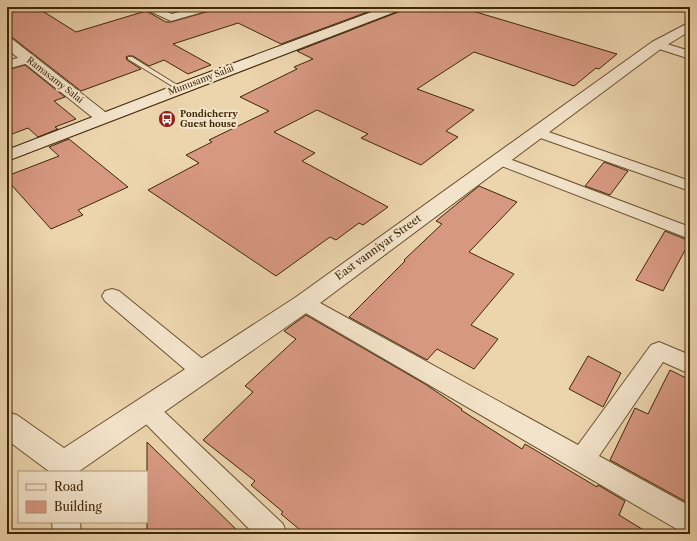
<svg xmlns="http://www.w3.org/2000/svg" width="697" height="541" viewBox="0 0 697 541" font-family="'Libre Caslon Text',serif">
  <style>
    .building { fill: #d79882; stroke: #3f2706 }
    .lines { fill: none; stroke-linecap: round; stroke-linejoin: round }
    .service-casing { stroke: #6a5230; stroke-width: 2 }
    .minor-casing { stroke: #6a5230; stroke-width: 2 }
    .tertiary-casing { stroke: #6a5230; stroke-width: 2 }
    .secondary-casing { stroke: #3f2706; stroke-width: 2 }
    .service { fill: #f3e3ca; fill-rule: evenodd }
    .minor { fill: #f3e3ca; fill-rule: evenodd }
    .tertiary { fill: #f3e3ca; fill-rule: evenodd }
    .secondary { fill: #f3e3ca; fill-rule: evenodd }
    .labels { text-anchor: middle; stroke-width: 4; stroke-linejoin: round; paint-order: stroke }
    .far-street-label { font-size: 9px; fill: #3f2706; stroke: #f3e3ca }
    .far-poi-label { font-size: 9px; font-weight: bold; fill: #3f2706; stroke: #f3e3ca; text-anchor: start }
    .street-label { font-size: 11px; fill: #3f2706; stroke: #f3e3ca }
  </style>
  <rect width="100%" height="100%" fill="#ecd4ad"/>
  <filter id="stains"><feTurbulence type="fractalNoise" baseFrequency=".005" numOctaves="4"/><feColorMatrix values="0 0 0 0 .2 0 0 0 0 .09 0 0 0 0 .02 0 0 0 .5 -.17"/></filter>
  <radialGradient id="worn" r=".72"><stop offset=".6" stop-color="#630" stop-opacity="0"/><stop offset="1" stop-color="#630" stop-opacity=".3"/></radialGradient>
  <!-- building -->
  <path class="building" d="M7,7H36L76,32L146,11L166,22H171L213,10L215,7H381L281,44L238,23L173,44L211,65L188,74L164,60L149,66L133,56H128L126,57L127,60L141,69L81,91L13,38L7,37Z
    M403,7H459L617,54L599,69L596,68L574,86L474,52L417,89L474,110L446,131L458,137L421,165L361,138L368,134L317,110L274,132L315,153L302,161L388,207L363,225L359,223L336,240L330,237L276,276L148,190L199,163L186,155L212,142L209,140L269,111L240,97L297,69L294,67L313,59L297,51L401,11Z
    M25,65L65,97L54,101L76,119L55,127L58,129L38,137L28,128L7,136V70Z
    M69,139L128,187L78,210L83,215L51,229L7,180V176L59,156L49,147Z
    M604,162L628,171L610,195L585,186Z
    M479,186L517,202L469,252L514,274L471,325L498,339L474,369L437,349L427,360L349,317L405,261L404,260L442,224L436,221Z
    M665,231L690,241L663,291L636,280Z
    M306,315L425,384L462,409L461,410L522,449L525,444L597,487L598,485L625,501L619,515L650,534H305L281,514L283,512L251,485L255,481L203,440L253,392L245,386L296,339L284,331Z
    M588,356L621,373L603,407L569,389Z
    M670,370L690,380V504L610,460L635,408L648,414Z
    M147,442L201,495L241,534H147Z"/>
  <g class="lines">
    <defs>
      <path id="service" d="M128,57H132L182,88L177,89L128,59Z"/>
      <path id="minor" d="M144,7H157L172,14L198,7H214L213,9L171,21L145,9Z
        M657,41L690,51V59L653,47L651,45L653,43Z
        M28,55L32,56L34,59L32,62L7,69V61Z
        M537,128L690,181V191L532,135L530,132L532,129Z
        M499,155L690,227V239L494,163L491,160L494,157Z
        M112,289L119,291L210,365L213,371L210,377L202,380L194,377L105,301L102,296L105,291Z
        M304,296L311,298L578,445L651,345L659,342L690,355V374L663,362L599,456L690,506V534L680,531L297,308L294,303L297,298Z
        M147,400L155,403L283,524L287,534H254L139,417L135,410L139,403Z
        M52,522H80L81,534H53Z"/>
      <path id="tertiary" d="M690,22V31L662,48L312,309L78,472H50L7,440V412L17,415L64,448L296,297L652,42Z
        M7,38L12,39L109,115L111,118L109,121L103,123L97,121L7,49Z"/>
      <path id="secondary" d="M385,7H402L400,10L7,161V150L191,79Z"/>
    </defs>
    <!-- service casing -->
    <use href="#service" class="service-casing"/>
    <!-- minor casing -->
    <use href="#minor" class="minor-casing"/>
    <!-- tertiary casing -->
    <use href="#tertiary" class="tertiary-casing"/>
    <!-- secondary casing -->
    <use href="#secondary" class="secondary-casing"/>
    <!-- service -->
    <use href="#service" class="service"/>
    <!-- minor -->
    <use href="#minor" class="minor"/>
    <!-- tertiary -->
    <use href="#tertiary" class="tertiary"/>
    <!-- secondary -->
    <use href="#secondary" class="secondary"/>
  </g>
  <!-- icons -->
  <defs>
    <symbol id="bus-disc" viewBox="-11 -11 22 22"><circle r="9.5" fill="#8f2418" stroke="#f3e3ca"/><path d="M-5-6H5V4H4V6H2V4H-2V6H-4V4H-5ZM-3.5-4V0h7V-4ZM-3.5 1.2v1.5H-2V1.2ZM2 1.2v1.5H3.5V1.2Z" fill="#fff"/></symbol>
  </defs>
  <g fill-rule="evenodd">
    <use href="#bus-disc" x="157" y="109" width="20" height="20"/>
  </g>
  <g class="labels">
    <!-- far-street labels -->
    <g class="far-street-label">
      <text transform="translate(55 80) rotate(38)" y="3">Ramasamy Salai</text>
      <text transform="translate(201 80) rotate(-21)" y="3">Munusamy Salai</text>
    </g>
    <!-- far-poi labels -->
    <g class="far-poi-label">
      <text x="180" y="117">Pondicherry<tspan x="180" dy="10">Guest house</tspan></text>
    </g>
    <!-- street labels -->
    <g class="street-label">
      <text transform="translate(378 247) rotate(-36)" y="4">East vanniyar Street</text>
    </g>
  </g>
  <!-- margin -->
  <rect width="697" height="541" fill="none" stroke="#ecd4ad" stroke-width="24"/>
  <rect x="8" y="8" width="681" height="525" fill="none" stroke="#3f2706" stroke-width="2"/>
  <rect x="12" y="12" width="673" height="517" fill="none" stroke="#3f2706"/>
  <!-- legend -->
  <rect x="18" y="471" width="130" height="52" fill="#f3e3ca" stroke="#ab987c"/>
  <rect x="26" y="484" width="20" height="6" fill="#f3e3ca" stroke="#ab987c"/>
  <text x="54" y="491" font-size="12" fill="#3f2706">Road</text>
  <rect x="26" y="501" width="20" height="12" fill="#d79882" stroke="#ab987c"/>
  <text x="54" y="511" font-size="12" fill="#3f2706">Building</text>
  <rect width="100%" height="100%" filter="url(#stains)"/>
  <rect width="100%" height="100%" fill="url(#worn)"/>
</svg>
